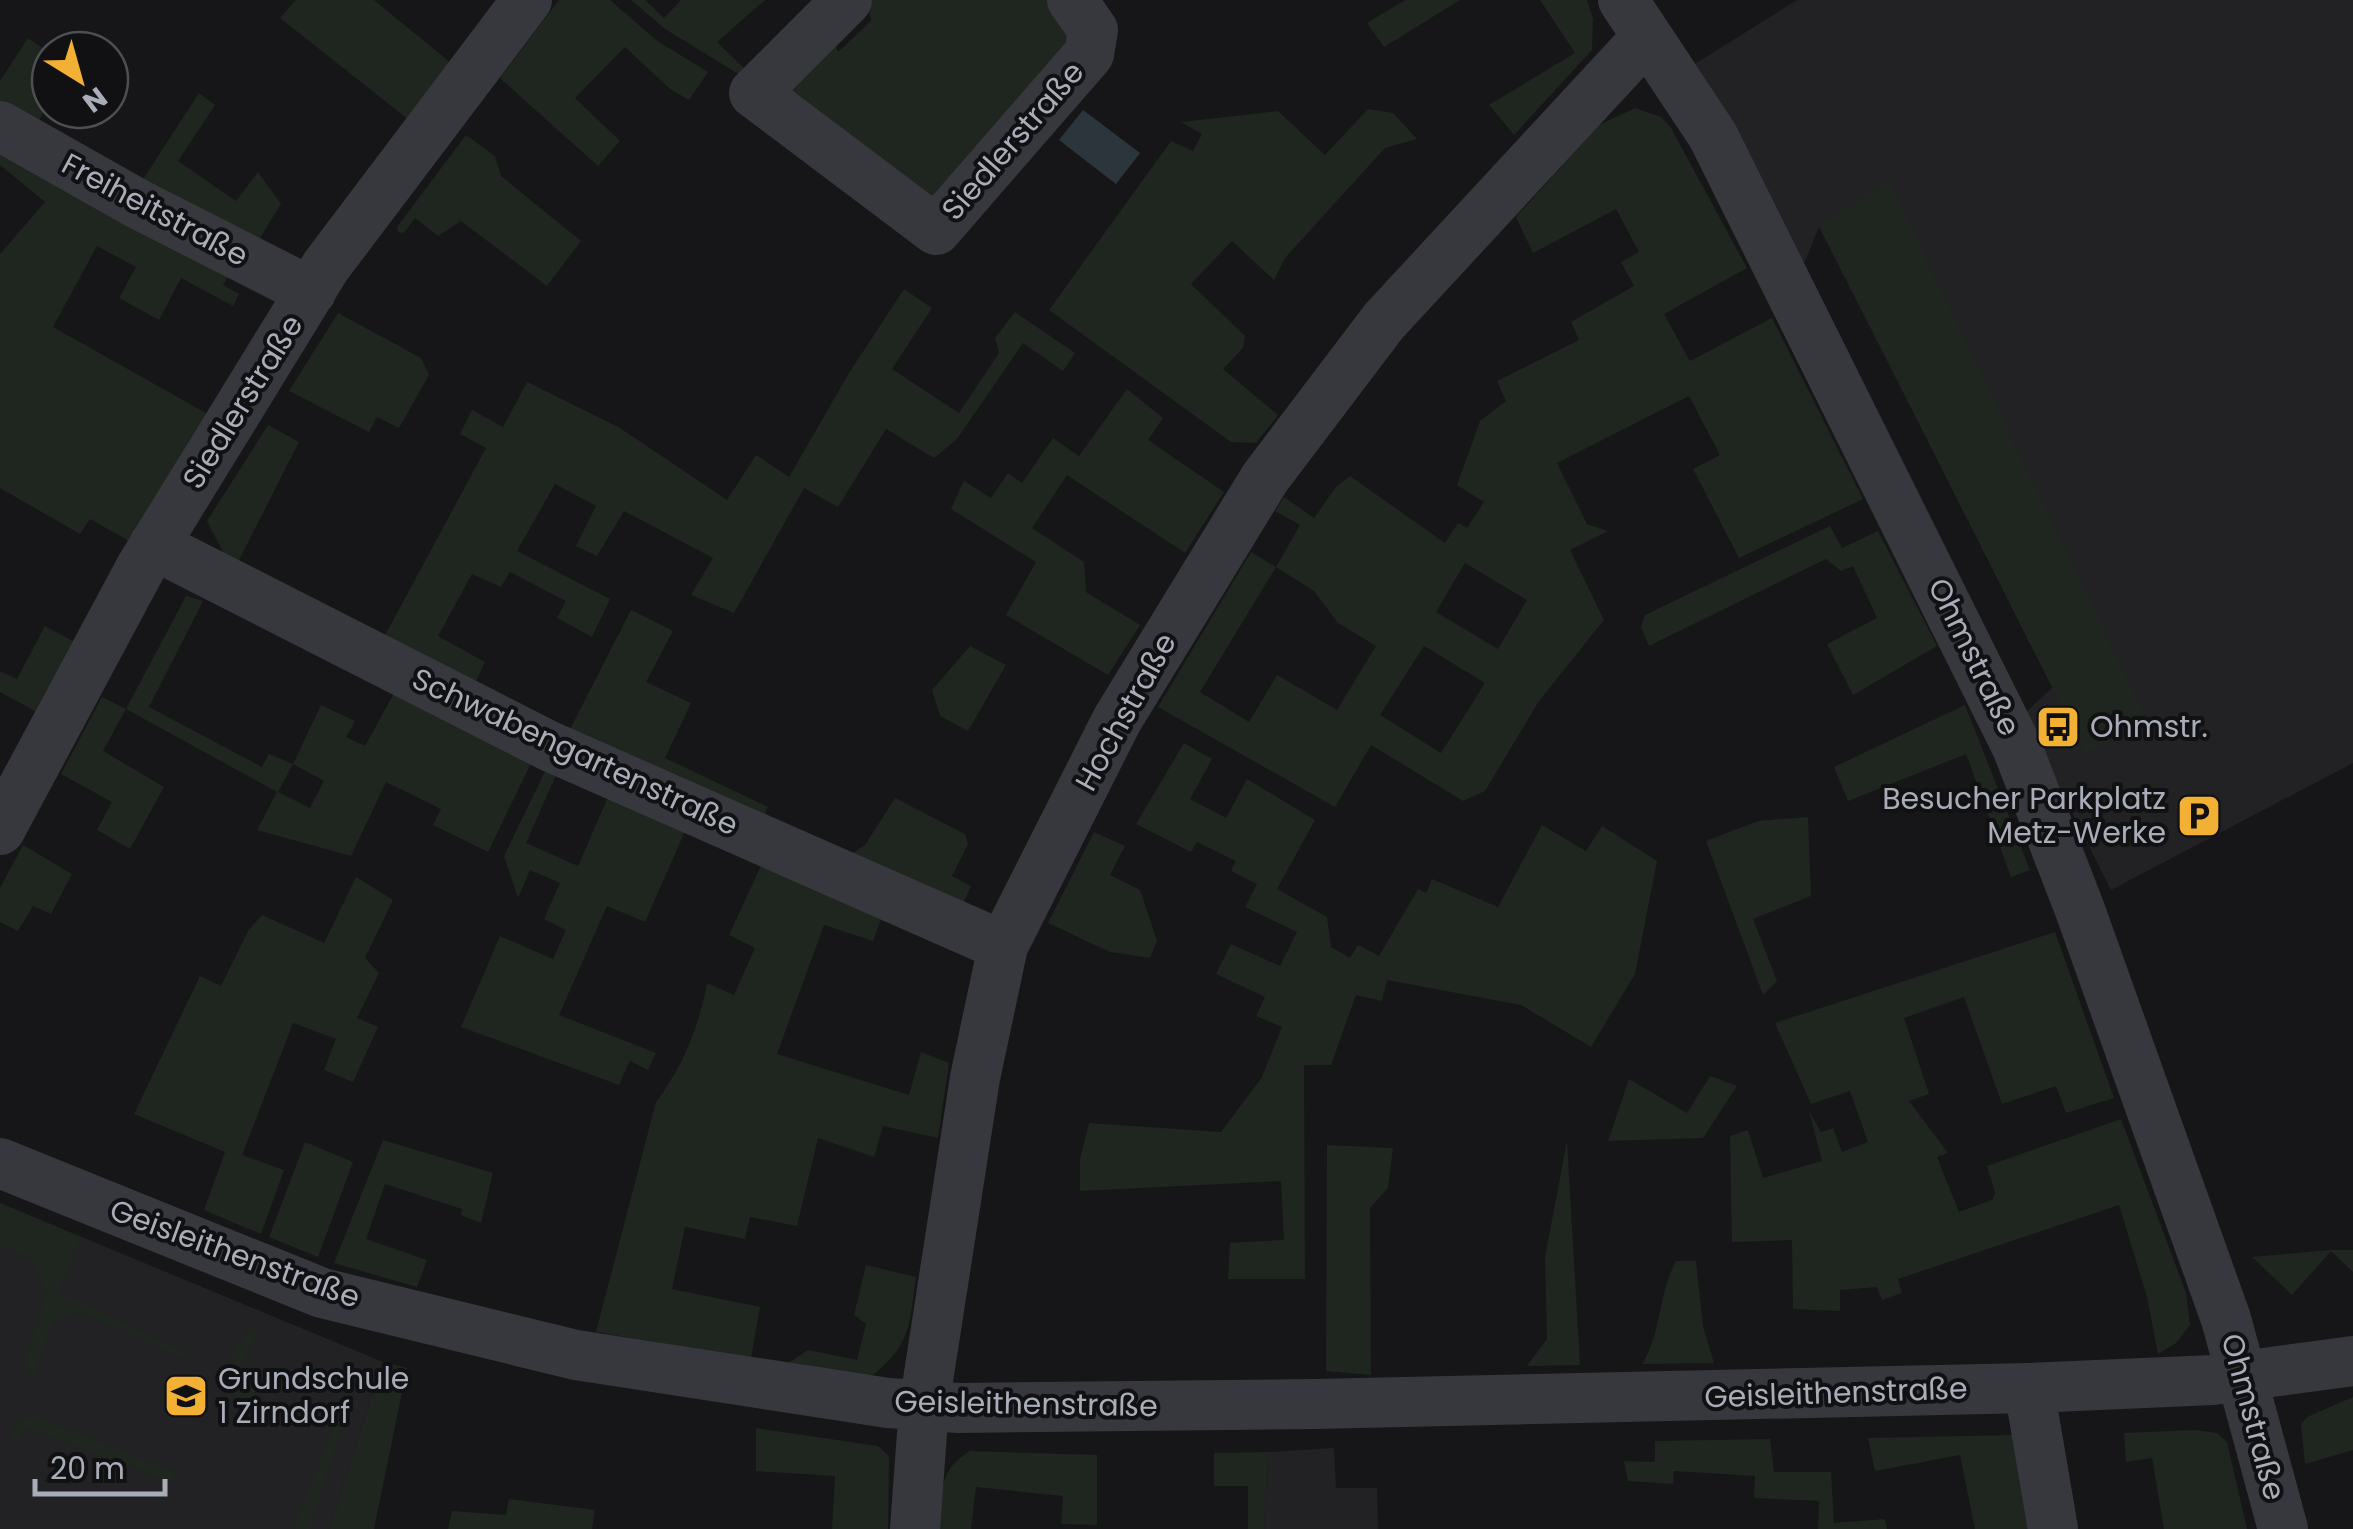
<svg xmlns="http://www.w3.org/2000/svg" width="2353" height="1529" viewBox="0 0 2353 1529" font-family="Poppins,sans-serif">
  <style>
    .built { fill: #222225 }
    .green { fill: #1e261f; fill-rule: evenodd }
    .water { fill: #2c353c }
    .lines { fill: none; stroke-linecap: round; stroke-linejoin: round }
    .minor { stroke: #37383d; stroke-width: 50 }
    .labels { text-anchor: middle; stroke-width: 8; stroke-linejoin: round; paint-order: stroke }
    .street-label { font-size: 30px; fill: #a8adb8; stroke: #111113 }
    .poi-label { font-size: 30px; fill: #a8adb8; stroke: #111113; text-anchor: start }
  </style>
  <rect width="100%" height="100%" fill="#161618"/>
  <!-- built -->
  <path class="built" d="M1797,0H2353V763L2111,890L2023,715L2053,687L1819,227L1803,266L1690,67Z
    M0,1203L383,1362L329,1529H0Z
    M1334,1448L1336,1488H1377L1378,1529H1264L1268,1452Z"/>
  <!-- green -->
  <path class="green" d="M296,0H374L451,63L409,120L280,18Z
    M559,0H610L656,40L708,72L689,100L670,89L625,47L575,98L620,141L598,166L500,78Z
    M631,0H645L664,18L681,0H765L717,42L746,70L740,75L665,29Z
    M867,0H1053L1082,40L938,202L777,95L831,34L838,52L871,21Z
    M1405,0H1460L1384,47L1367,23Z
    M1540,0H1587L1593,19L1592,50L1514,135L1489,105L1575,53Z
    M28,38L50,53V102L30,135L0,118V81Z
    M199,93L215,105L178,161L236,201L258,172L281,204L252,251L134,193Z
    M1635,108L1661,117L1671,128L1747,268L1664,314L1690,361L1772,318L1863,499L1739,558L1693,469L1720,455L1689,396L1557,463L1587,524L1608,531L1570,550L1604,620L1539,701L1485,791L1463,801L1371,745L1335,807L1158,707L1251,552L1276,567L1300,525L1275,511L1284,497L1314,518L1336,487L1350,476L1445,543L1458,523L1467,528L1484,502L1457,485L1480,421L1506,401L1497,381L1579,340L1571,322L1634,286L1621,262L1639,252L1616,209L1533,253L1516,217L1599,125ZM1465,563L1527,600L1498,649L1436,612ZM1276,567L1314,591L1338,623L1376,646L1337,710L1277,675L1249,722L1200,692ZM1424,646L1485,683L1441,753L1380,715Z
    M1368,109L1393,113L1417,139L1385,148L1285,258L1274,280L1232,241L1191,284L1245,336L1243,348L1223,369L1278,415L1256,443L1231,442L1049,310L1171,141L1193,151L1202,134L1181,122L1278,111L1325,155Z
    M466,135L495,156L501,176L581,241L547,286L461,221L438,236L415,218L404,233L398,232L397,227Z
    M0,137L234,267L223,285L239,294L233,306L181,278L159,320L119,298L136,267L97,246L53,327L206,413L129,541L90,519L80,534L0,488V254L45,202L0,165Z
    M1889,181L2147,720L2085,753L1819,225Z
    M904,289L932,308L892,369L959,413L999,353L995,338L1015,312L1075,353L1063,371L1023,343L957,439L934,458L886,429L838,507L804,488L734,613L691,595L713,558L624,511L597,556L576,546L596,506L555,484L517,551L610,599L592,637L557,618L566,601L510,572L501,587L472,574L438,636L485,662L472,690L382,641L486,448L460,434L472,410L503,427L527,382L620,428L727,500L756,455L789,477L849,373Z
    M338,313L421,358L429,375L399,428L377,417L369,432L289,391Z
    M1127,389L1163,418L1148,440L1224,492L1185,553L1067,475L1032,528L1084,562L1086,592L1140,625L1108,675L1006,615L1036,562L951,509L964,481L991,498L1008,473L1022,483L1053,438L1079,456Z
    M268,425L299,442L237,564L226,558L207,521Z
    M1830,526L1842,548L1878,531L1937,646L1853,695L1827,644L1877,618L1853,566L1841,571L1826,559L1649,646L1641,627L1645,615Z
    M186,596L203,601L149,707L262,767L269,754L293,764L321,705L355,721L346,737L365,746L399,684L536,753L488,852L433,825L441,809L386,782L351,856L257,830L277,792L126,709L103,751L164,787L130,849L97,830L112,802L61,774L102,697L126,709ZM293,764L324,781L310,808L278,792Z
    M631,610L673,631L646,682L691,703L665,758L768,807L760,824L565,739Z
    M45,626L73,641L35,711L0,692V671L17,679Z
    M970,646L1006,665L968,731L940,716L932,690Z
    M1965,705L2030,870L2011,877L1966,754L1848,801L1834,767Z
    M1184,743L1212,759L1190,799L1226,818L1247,779L1315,820L1277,889L1327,917L1331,947L1350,958L1358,945L1379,956L1418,889L1426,893L1432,879L1498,907L1542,825L1586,851L1602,826L1657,861L1635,974L1591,1047L1521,1005L1387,980L1382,1001L1356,995L1331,1065H1304L1305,1279H1228L1230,1243L1284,1240L1281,1181L1080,1191V1159L1089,1123L1221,1132L1262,1077L1282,1027L1256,1016L1265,997L1216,974L1231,944L1280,966L1297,932L1245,907L1257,884L1231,871L1236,861L1197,842L1191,852L1136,824Z
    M551,759L561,764L526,843L578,866L612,788L689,822L645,922L607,906L559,1015L656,1053L648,1070L630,1061L619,1085L461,1027L500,936L553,959L566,930L544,919L560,883L530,870L518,898L504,856Z
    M895,798L965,834L968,844L952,876L971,886L961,909L841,861L865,845Z
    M1808,817L1811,896L1753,919L1777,981L1763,995L1706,841L1758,821Z
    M1094,832L1125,846L1110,875L1140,890L1157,941L1150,958L1110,952L1048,923Z
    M23,845L72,874L51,914L33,906L18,931L0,922V888Z
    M765,857L884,911L873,941L824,925L777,1054L909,1095L921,1052L949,1063L938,1138L883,1126L874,1157L818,1138L797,1226L750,1217L745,1239L685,1227L672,1289L760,1307L751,1358L596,1332L656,1102C683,1066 699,1027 707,983L734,995L755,948L729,935Z
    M356,877L393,900L365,958L379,973L357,1018L378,1027L353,1082L324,1070L336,1039L293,1023L242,1155L284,1170L261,1234L204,1210L225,1152L134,1114L200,976L221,986L248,931L262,915L324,943Z
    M2055,932L2114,1098L2066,1113L2056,1086L2002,1104L1964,997L1904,1018L1929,1094L1909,1101L1948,1153L1937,1157L1959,1212L1992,1200L1995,1193L1987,1166L2121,1119L2186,1293L2190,1325L2176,1343L2158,1354L2147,1297L2119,1205L1898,1279L1902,1293L1882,1300L1877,1287L1840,1290V1311L1793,1309L1792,1240L1732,1242L1730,1136L1748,1130L1763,1178L1822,1161L1809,1111L1821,1132L1833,1128L1842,1152L1868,1142L1850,1091L1811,1104L1775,1023Z
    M1710,1076L1737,1086L1703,1138L1608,1141L1629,1079L1687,1113Z
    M383,1140L493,1173L481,1223L461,1215L462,1209L385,1184L366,1239L427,1260L417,1287L334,1263Z
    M1567,1141L1580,1365L1527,1366L1547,1339L1545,1257Z
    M305,1142L353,1162L318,1257L269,1237Z
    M1327,1145L1393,1148L1388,1188L1370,1208L1371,1375L1326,1371Z
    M0,1203L81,1237L58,1292L188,1354L184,1359L80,1311L53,1321L33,1378L25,1362L47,1293L31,1259L0,1245Z
    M2331,1250H2353V1272L2331,1251L2292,1295L2252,1257Z
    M1676,1261H1696L1703,1326L1714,1363L1642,1364C1662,1332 1658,1294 1676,1261Z
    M866,1265L916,1277C909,1326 912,1343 872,1376L785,1365L808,1350L857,1360L866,1324L854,1315Z
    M265,1315L236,1380L257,1390L245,1419C219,1370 226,1352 265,1315Z
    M383,1362L407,1368L374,1529H329Z
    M2353,1397V1450L2305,1464L2301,1424L2307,1417Z
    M36,1416L175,1472L172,1482L25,1427L16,1443L9,1441L18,1421Z
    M335,1421L341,1432L310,1529H294Z
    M756,1428L878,1446L889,1456L888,1529H832L835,1476L756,1471Z
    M2196,1430L2217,1433L2227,1442L2247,1529H2164L2152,1458L2126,1462L2124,1433Z
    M2015,1435L2033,1529H1975L1960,1455L1875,1471L1868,1438Z
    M1770,1439L1774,1472H1831L1834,1523L1885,1519L1887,1529H1818L1819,1501L1754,1498L1755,1476L1674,1471L1673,1484L1628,1481L1624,1461L1655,1462V1441Z
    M970,1451L1097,1455V1525L1061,1524L1063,1496L976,1487L971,1529H939C941,1494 938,1470 970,1451Z
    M1268,1452L1264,1529H1248V1486H1214V1453Z
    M509,1499L595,1510L592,1529H448L452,1511L506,1515Z"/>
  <!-- water -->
  <path class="water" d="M1083,110L1140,153L1116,184L1059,140Z"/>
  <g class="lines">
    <!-- minor -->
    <path class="minor" d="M847,0L754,93L936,230L1089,54L1093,30L1072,0
      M1623,0L1713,136L2017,747L2080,910L2226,1319L2283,1529
      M0,126L138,204L311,292
      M154,545L549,746L1003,946
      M0,830L141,567L326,266L527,0
      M0,1163L322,1293L576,1355L888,1403L959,1408L1315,1404L2029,1388L2213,1380L2353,1361
      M2029,1388L2053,1529
      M915,1529L924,1406L975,1078L1003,946L1117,720L1265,478L1384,321L1646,38"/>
  </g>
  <!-- icons -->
  <defs>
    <symbol id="bus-square" viewBox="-11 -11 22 22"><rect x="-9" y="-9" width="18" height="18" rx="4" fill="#f2b134" stroke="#111113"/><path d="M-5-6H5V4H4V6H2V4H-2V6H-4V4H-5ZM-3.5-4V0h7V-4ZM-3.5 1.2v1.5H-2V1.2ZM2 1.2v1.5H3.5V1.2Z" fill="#111"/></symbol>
    <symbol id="parking-square" viewBox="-11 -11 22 22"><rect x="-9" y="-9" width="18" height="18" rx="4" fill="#f2b134" stroke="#111113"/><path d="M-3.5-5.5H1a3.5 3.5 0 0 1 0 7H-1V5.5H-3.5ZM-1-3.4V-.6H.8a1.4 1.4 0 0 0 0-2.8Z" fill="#111"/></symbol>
    <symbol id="school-square" viewBox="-11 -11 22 22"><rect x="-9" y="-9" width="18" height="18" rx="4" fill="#f2b134" stroke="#111113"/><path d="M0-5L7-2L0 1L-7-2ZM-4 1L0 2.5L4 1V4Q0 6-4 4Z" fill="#111"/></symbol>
  </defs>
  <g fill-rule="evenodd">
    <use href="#bus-square" x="2033" y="702" width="50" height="50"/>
    <use href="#parking-square" x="2174" y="791" width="50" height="50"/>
    <use href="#school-square" x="161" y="1371" width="50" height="50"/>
  </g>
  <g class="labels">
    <!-- street labels -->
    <g class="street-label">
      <text transform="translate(1013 141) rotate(-49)" y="10">Siedlerstraße</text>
      <text transform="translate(155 210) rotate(28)" y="10">Freiheitstraße</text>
      <text transform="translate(243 402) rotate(-58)" y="10">Siedlerstraße</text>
      <text transform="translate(1974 657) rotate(64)" y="10">Ohmstraße</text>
      <text transform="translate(1126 712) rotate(-61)" y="10">Hochstraße</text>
      <text transform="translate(575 752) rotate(25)" y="10">Schwabengartenstraße</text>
      <text transform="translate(235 1254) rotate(20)" y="10">Geisleithenstraße</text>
      <text transform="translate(1836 1393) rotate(-2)" y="10">Geisleithenstraße</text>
      <text transform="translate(1026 1404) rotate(1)" y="10">Geisleithenstraße</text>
      <text transform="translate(2253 1417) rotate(75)" y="10">Ohmstraße</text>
    </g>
    <!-- poi labels -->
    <g class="poi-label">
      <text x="2090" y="737">Ohmstr.</text>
      <text x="2166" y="809" text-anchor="end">Besucher Parkplatz<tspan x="2166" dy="34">Metz-Werke</tspan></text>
      <text x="218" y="1389">Grundschule<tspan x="218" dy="34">1 Zirndorf</tspan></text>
    </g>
  </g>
  <!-- north arrow -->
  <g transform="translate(80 80) rotate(143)"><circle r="48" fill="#111113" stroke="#4d4f55" stroke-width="2.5"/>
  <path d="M0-8L18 38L0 25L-18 38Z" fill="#f2b134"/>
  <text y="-15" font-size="28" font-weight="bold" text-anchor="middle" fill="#a8adb8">N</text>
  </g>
  <!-- scale -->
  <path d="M35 1479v15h130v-15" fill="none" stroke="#a8adb8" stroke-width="5"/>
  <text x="50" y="1479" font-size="30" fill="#a8adb8" stroke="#111113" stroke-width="8" paint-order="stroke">20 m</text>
</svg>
